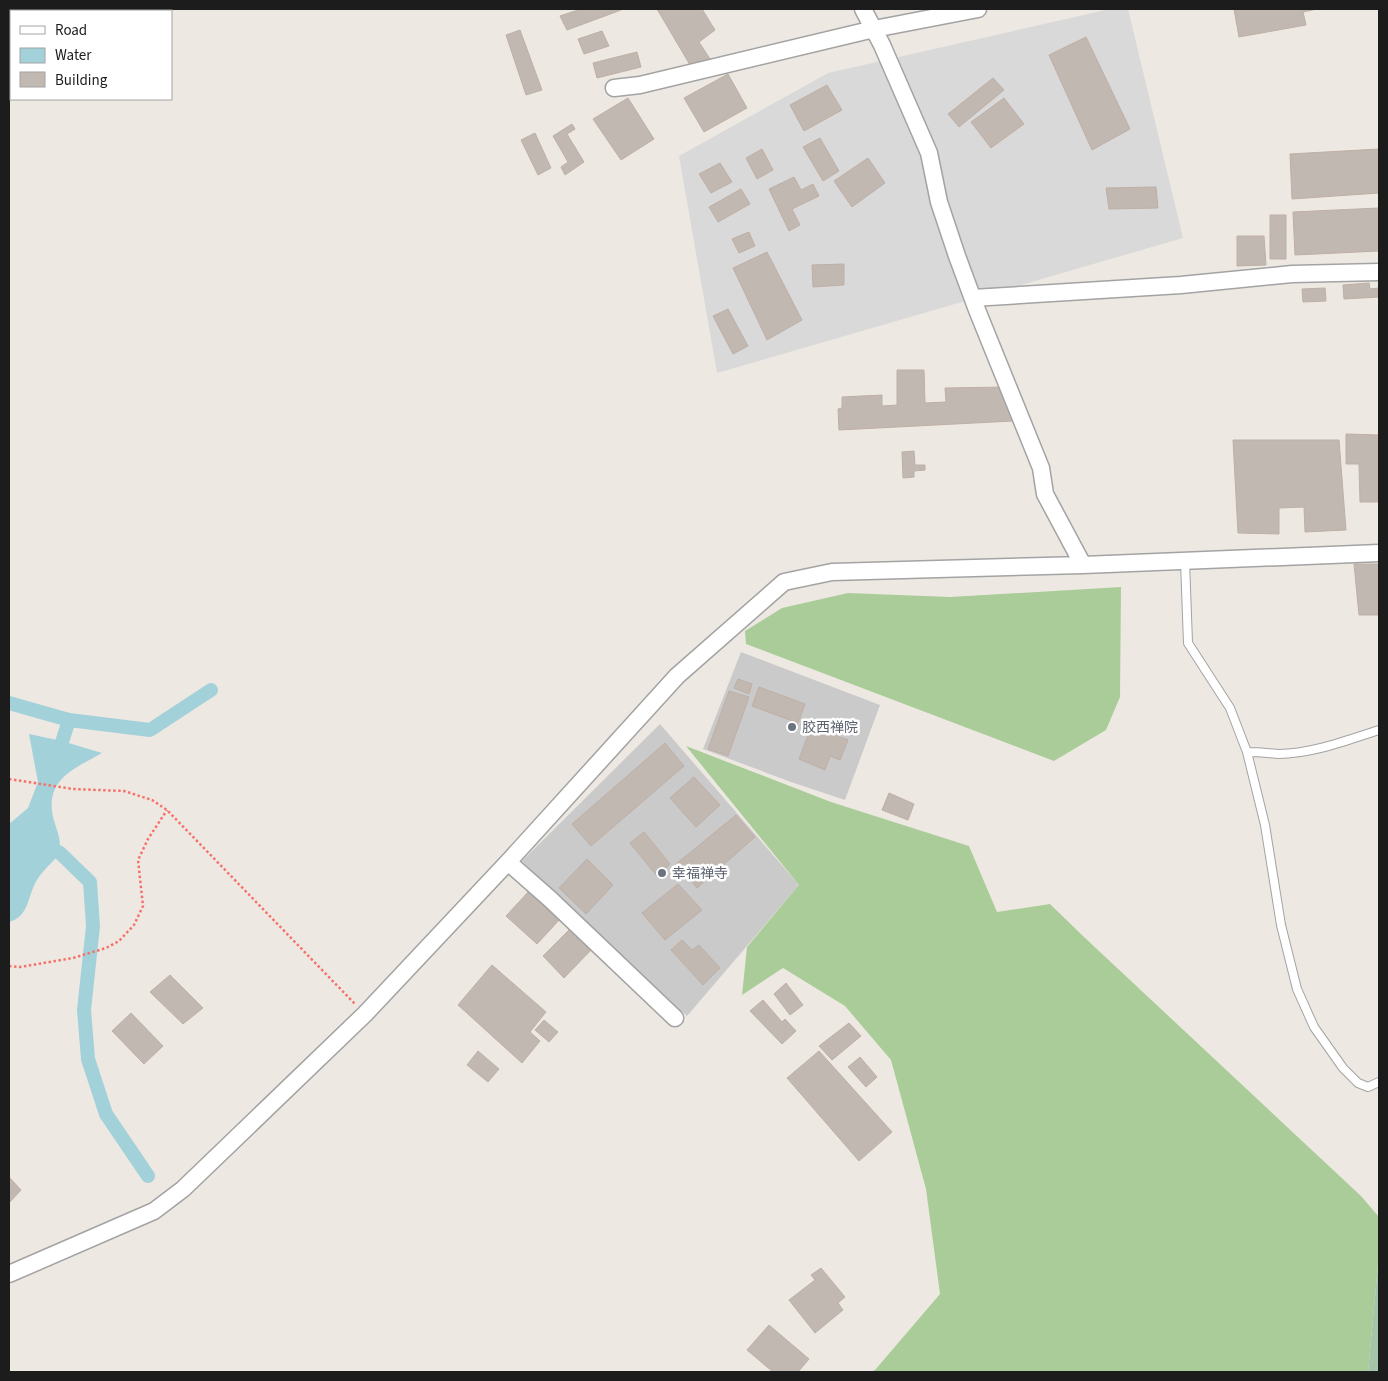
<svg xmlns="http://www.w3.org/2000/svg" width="1388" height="1381" viewBox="0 0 1388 1381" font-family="'Source Sans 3','Noto Sans SC',sans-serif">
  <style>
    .residential { fill: #dad9d9 }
    .religious { fill: #cacaca }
    .forest { fill: #aacc98 }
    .cemetery { fill: #a4c5a7 }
    .water { fill: #a3d1da }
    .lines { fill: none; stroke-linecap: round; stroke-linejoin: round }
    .canal { stroke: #a3d1da; stroke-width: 14 }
    .building { fill: #c2b8b2; stroke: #beafa5 }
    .lane-casing { stroke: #a3a3a3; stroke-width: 10 }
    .street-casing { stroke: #a3a3a3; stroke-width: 19 }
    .path { stroke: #f5726b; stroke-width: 2.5; stroke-dasharray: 2.5 2.5; stroke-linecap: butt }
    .lane { stroke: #fff; stroke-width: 8 }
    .street { stroke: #fff; stroke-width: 16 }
    .worship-dot { fill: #6b7280; stroke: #fff; stroke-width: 2 }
    .labels { text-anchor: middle; stroke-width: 5; stroke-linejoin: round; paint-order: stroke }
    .worship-label { font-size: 14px; fill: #5b616d; stroke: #fff; text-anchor: start }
  </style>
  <rect width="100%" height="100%" fill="#ede9e2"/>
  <!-- residential -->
  <path class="residential" d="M1110,9H1128L1183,238L717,373L679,156L828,73Z"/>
  <!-- religious -->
  <path class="religious" d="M741,652L880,705L845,800L791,782L703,749Z
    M660,724L799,885L687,1016L522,861Z"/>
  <!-- forest -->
  <path class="forest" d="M1121,587L1120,697L1106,730L1054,761L746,644L745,631L782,608L848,593L950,597Z
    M686,746L831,802L969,846L997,912L1050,904L1084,937L1361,1196L1379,1217V1254L1368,1372H870L875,1370L940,1294L926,1189L891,1060L845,1006L783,968L742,995L747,947L799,885Z"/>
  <!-- cemetery -->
  <path class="cemetery" d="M1379,1254V1372H1368Z"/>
  <!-- water -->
  <path class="water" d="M29,734L62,741L102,753C78,767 48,777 52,811C53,820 57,828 59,837C60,842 60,848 60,853C53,862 42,871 37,880C27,896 30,916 9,922V824L28,808L38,782Z"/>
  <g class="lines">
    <!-- canal -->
    <path class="canal" d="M9,703L69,720L150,730L211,690
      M57,758L69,720
      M43,844L60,853L90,882L93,926L84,1010L88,1059L106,1114L148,1176"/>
  </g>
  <!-- building -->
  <path class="building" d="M9,9H44L45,11H11V35L9,31Z
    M88,9H119L115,11H90Z
    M128,9H144L145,11H124Z
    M581,9H621V10L567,30L560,16Z
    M657,9H702L715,30L699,42L710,59L693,70Z
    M1234,9H1317L1303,12L1306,25L1239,37Z
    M520,30L542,90L526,95L506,35Z
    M602,31L609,46L584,54L578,39Z
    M1086,37L1130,129L1092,150L1049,55Z
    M637,52L641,67L597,78L593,63Z
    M728,74L747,108L704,132L684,98Z
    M993,78L1004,90L959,127L948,114Z
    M827,85L842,110L804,131L790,105Z
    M628,98L654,139L621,160L593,119Z
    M1004,98L1024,124L991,148L971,122Z
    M572,124L575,129L567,134L584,162L565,175L561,167L568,162L553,136Z
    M535,133L551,168L538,175L521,140Z
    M820,138L839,171L823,181L803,147Z
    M762,149L773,170L757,179L746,158Z
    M1379,149V193L1292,199L1290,154Z
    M868,158L885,183L852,207L834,181Z
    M720,163L732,182L711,193L699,174Z
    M794,177L801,190L813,184L819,196L792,209L800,225L789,231L769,189Z
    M1156,187L1158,208L1109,209L1106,188Z
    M741,189L750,204L718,222L709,207Z
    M1379,208V251L1295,255L1293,212Z
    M1270,215H1286V259H1270Z
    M749,232L755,246L739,253L732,239Z
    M1237,236H1264L1266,265L1237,266Z
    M767,252L802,320L767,340L733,268Z
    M844,264V285L813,287L812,265Z
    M1369,283L1370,289L1379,288V297L1344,299L1343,285Z
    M1325,288L1326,301L1303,302L1302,289Z
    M728,309L748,346L733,354L713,316Z
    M897,370H924L925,403L946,402L945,388L1005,387L1006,403H1012L1013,421L839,430L838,409L842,408V397L882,395V406L897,405Z
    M1346,434L1379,435V502H1360L1359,464H1346Z
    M1233,440H1339L1346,530L1305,532L1304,507L1279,508V534L1238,533Z
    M914,451L915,465H925V470L914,471V477L903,478L902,452Z
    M1354,564H1379V615H1359Z
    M738,679L752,684L749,694L734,688Z
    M759,687L805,704L798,723L752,706Z
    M729,691L749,697L728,756L708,749Z
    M813,722L838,732L837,736L848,740L840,760L830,756L825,770L799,759Z
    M665,743L684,766L591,846L572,824Z
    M694,777L720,805L696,827L670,798Z
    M889,793L914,804L908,820L882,810Z
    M736,815L755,837L697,888L676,864Z
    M644,832L670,864L657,876L630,843Z
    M587,859L613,885L586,914L559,888Z
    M678,884L702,910L665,940L642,913Z
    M530,890L561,918L537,944L506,916Z
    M572,927L593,948L564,978L543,956Z
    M682,940L692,950L699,945L720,968L703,985L671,950Z
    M492,965L546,1012L530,1032L540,1041L522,1063L458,1005Z
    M170,975L203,1008L183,1024L150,992Z
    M786,983L803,1005L790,1015L774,994Z
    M763,1000L782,1022L785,1019L796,1031L782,1044L750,1011Z
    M131,1013L163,1046L144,1064L112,1031Z
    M544,1020L558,1032L549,1042L535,1030Z
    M849,1023L861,1036L832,1060L819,1046Z
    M478,1051L499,1069L488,1082L467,1065Z
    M819,1051L892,1132L859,1161L787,1078Z
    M860,1057L877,1077L866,1087L848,1067Z
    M9,1177L21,1190L9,1203Z
    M821,1268L845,1297L838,1303L843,1310L815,1333L789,1300L815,1280L811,1275Z
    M769,1325L809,1359L798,1372H773L747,1350Z"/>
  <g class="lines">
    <defs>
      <path id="lane" d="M1185,561L1188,643L1230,708L1247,752L1265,825L1281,925L1297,989L1314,1027L1343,1068L1358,1083L1368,1087L1379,1082
        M1247,752C1257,752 1268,753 1278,754C1311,754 1348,740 1379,730"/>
      <path id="street" d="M863,9L882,45L929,153L939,202L957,256L977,310L1041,468L1045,494L1083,565
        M614,88L640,85L874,29L978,9
        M973,298L1181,285L1292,274L1379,272
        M508,862L550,899L675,1018
        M9,1274L154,1211L183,1189L365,1014L508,862L677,676L784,582L832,572L1083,565L1379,553"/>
    </defs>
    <!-- lane casing -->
    <use href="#lane" class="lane-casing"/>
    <!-- street casing -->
    <use href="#street" class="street-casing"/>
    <!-- path -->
    <path class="path" d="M9,779L73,789L124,791L152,800L167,810L355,1004
      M9,966L20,967L73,958L106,948L119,941L134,925L143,906L138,860L148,839L167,810"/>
    <!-- lane -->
    <use href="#lane" class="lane"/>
    <!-- street -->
    <use href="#street" class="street"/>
  </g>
  <!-- markers -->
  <g class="worship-dot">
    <circle cx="792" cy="727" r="5"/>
    <circle cx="662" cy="873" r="5"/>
  </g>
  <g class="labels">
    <!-- worship labels -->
    <g class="worship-label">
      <text x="802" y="732">胶西禅院</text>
      <text x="672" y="878">幸福禅寺</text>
    </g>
  </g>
  <!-- border -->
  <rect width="1388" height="1381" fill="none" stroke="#1c1c1c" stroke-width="20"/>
  <!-- legend -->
  <rect x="10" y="10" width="162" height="90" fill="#ffffff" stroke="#a4a4a4"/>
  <rect x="20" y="26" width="25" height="8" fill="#ffffff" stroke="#a4a4a4"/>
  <text x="55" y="35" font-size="15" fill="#1c1c1c">Road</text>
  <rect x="20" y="48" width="25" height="15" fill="#a3d1da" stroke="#a4a4a4"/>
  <text x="55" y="60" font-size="15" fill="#1c1c1c">Water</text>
  <rect x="20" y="72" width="25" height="15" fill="#c2b8b2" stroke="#a4a4a4"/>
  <text x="55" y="85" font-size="15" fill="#1c1c1c">Building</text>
</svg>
